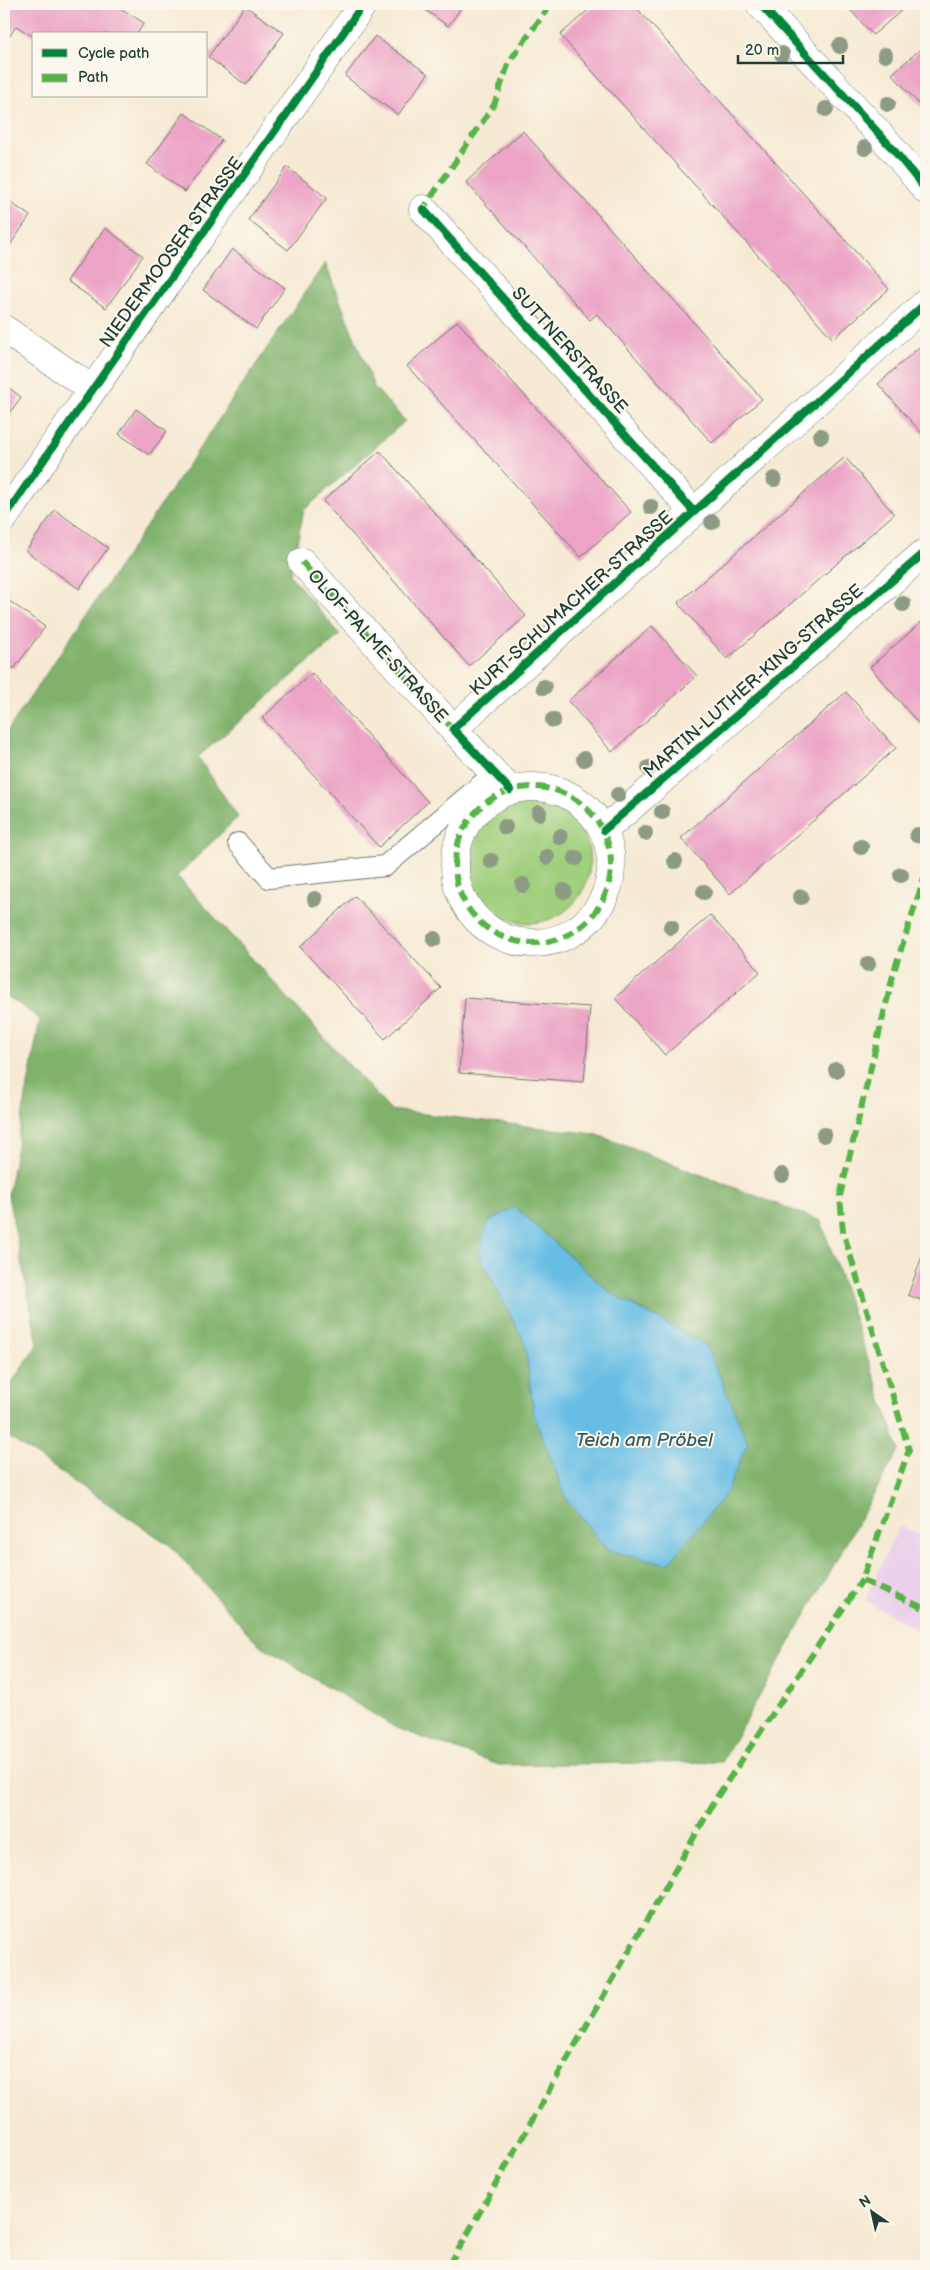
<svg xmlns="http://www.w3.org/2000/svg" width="930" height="2270" viewBox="0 0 930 2270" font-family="'Balsamiq Sans',sans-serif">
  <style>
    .built { fill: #ebd1eb }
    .green { fill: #a0cf7d; stroke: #608658 }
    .forest { fill: #80b26c; stroke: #507850; fill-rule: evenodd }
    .water { fill: #67bde4; stroke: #437d8c }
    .building { fill: #eca4c6 }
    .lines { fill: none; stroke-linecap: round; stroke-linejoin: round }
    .lane-casing { stroke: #6a7a6c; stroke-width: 22 }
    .street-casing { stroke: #6a7a6c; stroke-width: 29 }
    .lane { stroke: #fff; stroke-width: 20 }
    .street { stroke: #fff; stroke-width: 28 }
    .quiet { stroke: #55b346; stroke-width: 6; stroke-dasharray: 12 6; stroke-linecap: butt }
    .cycleway-casing { stroke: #fbf7ec; stroke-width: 11 }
    .cycleway { stroke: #00873e; stroke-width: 8 }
    .tree { fill: #8e9b84 }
    .labels { text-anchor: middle; stroke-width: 4; stroke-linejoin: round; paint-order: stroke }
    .street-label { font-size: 18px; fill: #1f3d34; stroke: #fbf7ec }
    .water-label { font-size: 19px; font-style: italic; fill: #315d60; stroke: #fbf7ec }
  </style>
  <rect width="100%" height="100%" fill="#fbf7ec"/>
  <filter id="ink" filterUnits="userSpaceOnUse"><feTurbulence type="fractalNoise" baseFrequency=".02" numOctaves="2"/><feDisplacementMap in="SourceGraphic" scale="10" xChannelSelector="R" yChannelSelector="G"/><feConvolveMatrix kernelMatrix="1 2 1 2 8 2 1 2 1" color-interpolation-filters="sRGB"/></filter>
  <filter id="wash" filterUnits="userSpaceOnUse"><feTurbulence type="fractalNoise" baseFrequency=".0096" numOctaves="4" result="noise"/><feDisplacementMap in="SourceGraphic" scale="20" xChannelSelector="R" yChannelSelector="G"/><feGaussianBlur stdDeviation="1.12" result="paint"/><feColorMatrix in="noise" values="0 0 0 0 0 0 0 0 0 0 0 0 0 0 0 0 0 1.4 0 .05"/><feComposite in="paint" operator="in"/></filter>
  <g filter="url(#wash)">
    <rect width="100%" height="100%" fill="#f6ead4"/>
    <!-- built -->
    <path class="built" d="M899,1526L926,1538V1635L865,1600Z"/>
    <!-- green -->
    <path class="green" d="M468 862a61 61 0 1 1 122 0a61 61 0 1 1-122 0Z"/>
    <!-- forest -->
    <path class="forest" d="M325,263L374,387L405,421L304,510L290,575L340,635L198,757L238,817L177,876L390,1110L595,1134L821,1221L899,1450L722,1762L499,1765L396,1728L257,1643L171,1546L4,1434V1394L38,1344L8,1195L40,1019L4,994V736ZM514,1207L611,1293L706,1345L607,1550L567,1500L534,1416L525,1343L478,1253Z"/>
    <!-- water -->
    <path class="water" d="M515,1207L611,1293L706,1345L748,1442L726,1493L668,1564L607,1550L567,1500L534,1416L525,1343L478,1253L488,1222Z"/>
    <g id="blocks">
      <!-- building -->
      <path class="building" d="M4,4H114L144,23L137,34H34V37L16,26L10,36L4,32Z
        M417,4H464L448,26Z
        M595,4H633L889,289L833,339L560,35Z
        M845,4H909L873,35Z
        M245,6L284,33L246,85L208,57Z
        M375,36L428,74L398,115L345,76Z
        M926,44V112L892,74Z
        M184,113L222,140L185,192L147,164Z
        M523,131L762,399L712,443L597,314L590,320L466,182Z
        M287,167L327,198L288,250L248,220Z
        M4,198L30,216L4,254Z
        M105,228L143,256L106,308L67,281Z
        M232,249L285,288L256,329L203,290Z
        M457,321L631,512L581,557L407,366Z
        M926,341V438L878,384Z
        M4,384L21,397L4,421Z
        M136,409L167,431L149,455L119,434Z
        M380,451L526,616L469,666L323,501Z
        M845,457L894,514L727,659L678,603Z
        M55,510L108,548L79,589L26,551Z
        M4,597L45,627L14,669L4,662Z
        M926,618V718L919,724L870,667Z
        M652,626L697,676L612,752L568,701Z
        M312,673L428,802L379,847L262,718Z
        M846,692L896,748L730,894L681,838Z
        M355,896L441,988L385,1039L300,947Z
        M710,915L760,972L665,1055L615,998Z
        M465,998L590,1007L584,1082L459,1073Z
        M924,1251L926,1252V1302L908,1295Z"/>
    </g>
  </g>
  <g filter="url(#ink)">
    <use href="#blocks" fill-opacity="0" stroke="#6a7a6c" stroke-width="1"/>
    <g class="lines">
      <defs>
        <path id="lane" d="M238,843L269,878L385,866L495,773"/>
        <path id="street" d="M760,4L892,148L926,190
          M423,209L694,512
          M4,329L92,389
          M4,518C121,345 245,177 363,4
          M302,562L453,729
          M455 865a78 78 0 1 1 156 0a78 78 0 1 1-156 0Z
          M510,790L453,729L926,303
          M604,830L923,554"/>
      </defs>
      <!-- lane casing -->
      <use href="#lane" class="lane-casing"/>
      <!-- street casing -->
      <use href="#street" class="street-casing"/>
      <!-- lane -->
      <use href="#lane" class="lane"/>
      <!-- street -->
      <use href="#street" class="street"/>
      <!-- quiet -->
      <path class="quiet" d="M426,212L423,209L494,105L509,62L551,4
        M302,562L453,729
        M455 865a78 78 0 1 1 156 0a78 78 0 1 1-156 0Z
        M926,872L894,971L840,1196L843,1231L909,1450L862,1580L926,1609
        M449,2266L717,1797L862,1580"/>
      <defs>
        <path id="cycleway" d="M760,4L892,148L926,190
          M423,209L694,512
          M4,518C121,345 245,177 363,4
          M510,790L453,729L926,303
          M604,830L923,554"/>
      </defs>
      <!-- cycleway casing -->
      <use href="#cycleway" class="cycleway-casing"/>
      <!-- cycleway -->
      <use href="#cycleway" class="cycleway"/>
    </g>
    <!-- trees -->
    <g class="tree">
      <circle cx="840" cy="46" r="8"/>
      <circle cx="782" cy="54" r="8"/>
      <circle cx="885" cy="55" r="8"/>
      <circle cx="888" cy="104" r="8"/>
      <circle cx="826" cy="109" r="8"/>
      <circle cx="865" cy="148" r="8"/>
      <circle cx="821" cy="436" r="8"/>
      <circle cx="774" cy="479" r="8"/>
      <circle cx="651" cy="507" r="8"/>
      <circle cx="712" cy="522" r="8"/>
      <circle cx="903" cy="604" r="8"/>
      <circle cx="544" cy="687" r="8"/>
      <circle cx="553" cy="720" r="8"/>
      <circle cx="584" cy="759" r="8"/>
      <circle cx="649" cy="768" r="8"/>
      <circle cx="618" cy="795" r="8"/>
      <circle cx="662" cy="812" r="8"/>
      <circle cx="539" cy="813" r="8"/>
      <circle cx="505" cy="827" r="8"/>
      <circle cx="645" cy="833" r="8"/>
      <circle cx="917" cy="835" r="8"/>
      <circle cx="560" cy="837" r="8"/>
      <circle cx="861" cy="847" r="8"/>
      <circle cx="547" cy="857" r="8"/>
      <circle cx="576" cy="858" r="8"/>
      <circle cx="491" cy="861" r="8"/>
      <circle cx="675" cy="861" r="8"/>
      <circle cx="901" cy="875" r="8"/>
      <circle cx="523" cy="885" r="8"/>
      <circle cx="564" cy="891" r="8"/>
      <circle cx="704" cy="892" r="8"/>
      <circle cx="801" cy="897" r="8"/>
      <circle cx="315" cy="899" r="8"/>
      <circle cx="671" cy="927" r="8"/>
      <circle cx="434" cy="939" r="8"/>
      <circle cx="868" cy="964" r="8"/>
      <circle cx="836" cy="1070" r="8"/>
      <circle cx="824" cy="1135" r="8"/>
      <circle cx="782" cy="1175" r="8"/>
    </g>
  </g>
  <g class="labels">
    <!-- street labels -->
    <g class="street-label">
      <text transform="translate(171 252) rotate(-54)" y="6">NIEDERMOOSER STRASSE</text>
      <text transform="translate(570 350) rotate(48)" y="6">SUTTNERSTRASSE</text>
      <text transform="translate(571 603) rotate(-42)" y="6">KURT-SCHUMACHER-STRASSE</text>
      <text transform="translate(378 646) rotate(48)" y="6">OLOF-PALME-STRASSE</text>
      <text transform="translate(753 681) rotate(-41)" y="6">MARTIN-LUTHER-KING-STRASSE</text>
    </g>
    <!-- water labels -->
    <g class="water-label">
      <text x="644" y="1446">Teich am Pröbel</text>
    </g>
  </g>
  <!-- margin -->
  <rect width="930" height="2270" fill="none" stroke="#fbf7ec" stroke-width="20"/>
  <!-- legend -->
  <rect x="32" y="32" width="175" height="65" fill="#fbf7ec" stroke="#a3ada2"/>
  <rect x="42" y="49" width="25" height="8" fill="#00873e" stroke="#a3ada2"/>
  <text x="78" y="58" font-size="15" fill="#1f3d34">Cycle path</text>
  <rect x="42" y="74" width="25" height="8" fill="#55b346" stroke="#a3ada2"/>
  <text x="78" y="82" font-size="15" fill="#1f3d34">Path</text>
  <!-- north arrow -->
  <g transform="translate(872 2212) rotate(326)" stroke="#fbf7ec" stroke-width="4" paint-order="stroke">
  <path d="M0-4L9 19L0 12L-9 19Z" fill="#1f3d34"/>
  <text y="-8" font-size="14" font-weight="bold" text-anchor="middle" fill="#1f3d34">N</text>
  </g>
  <!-- scale -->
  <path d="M738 55v8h105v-8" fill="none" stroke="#1f3d34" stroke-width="2.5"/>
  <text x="745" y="55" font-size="15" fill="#1f3d34" stroke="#fbf7ec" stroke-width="4" paint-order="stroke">20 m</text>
</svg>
